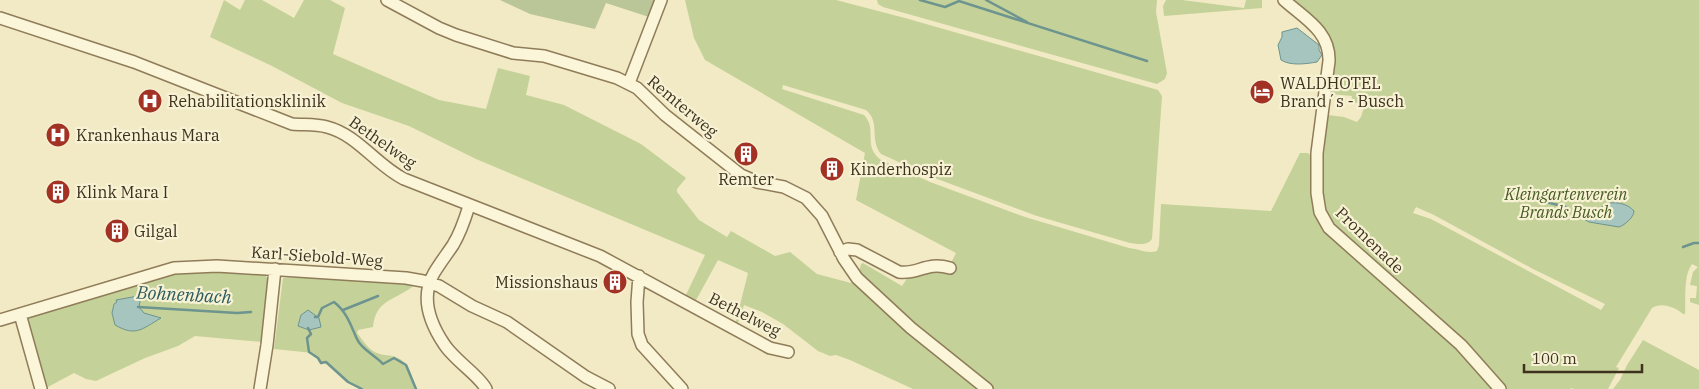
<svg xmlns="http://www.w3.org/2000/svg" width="1699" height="389" viewBox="0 0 1699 389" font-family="'IBM Plex Serif',serif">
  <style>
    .green { fill: #c4d198; fill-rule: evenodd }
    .cemetery { fill: #bac697 }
    .water { fill: #a7c5bf; stroke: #6d948f }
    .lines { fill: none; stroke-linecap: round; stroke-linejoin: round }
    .stream { stroke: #6d948f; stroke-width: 2.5 }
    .minor-casing { stroke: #8f7c59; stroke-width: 14 }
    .minor { stroke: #fbf5d9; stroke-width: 11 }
    .labels { text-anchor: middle; stroke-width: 4.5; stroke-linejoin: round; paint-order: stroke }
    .poi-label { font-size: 16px; fill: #3e311e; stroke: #f8f2d5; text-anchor: start }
    .street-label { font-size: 16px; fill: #3e311e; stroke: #f8f2d5 }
    .park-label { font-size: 16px; font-style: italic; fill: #475c23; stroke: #f8f2d5 }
    .water-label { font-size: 18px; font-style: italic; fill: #2c5c5e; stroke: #f8f2d5 }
  </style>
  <rect width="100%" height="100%" fill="#f2eac5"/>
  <!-- green -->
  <path class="green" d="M224,0L240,10L245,0H262L294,18L304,0H330L345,8L333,54L439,100L486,109L498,68L530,76L526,95L564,105L641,144L686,178L677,189V192L699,220L727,237L731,231L775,256L790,252L817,274L851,283L859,273L861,264L863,263L902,286L910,274L927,269L947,271L956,253L856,200L865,153L705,60L694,38L685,0H836L905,18L1158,90L1162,96L1152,239C1147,246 1139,244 1130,243L1037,216L932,177L881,154C869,139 881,123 866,110L783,85L782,89L864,115C878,129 862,146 881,160L930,182L1025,217L1129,248C1140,249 1146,254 1157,251L1159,245L1161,204L1271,211L1300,153H1308L1315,161H1323L1328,115L1344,117L1357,122L1361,117L1365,104L1351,102L1352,96L1331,94C1334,72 1338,50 1325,30L1291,0H1699V305L1690,302V298H1696L1697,286L1690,285L1693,272L1698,267L1692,264C1683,276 1686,299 1685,314H1683C1675,307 1661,302 1652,308L1616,367L1619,368L1608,389H1574L1571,388L1570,389H913L850,360L836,355L830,356L818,351L783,324L762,312L744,305L737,326L735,325L748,273L718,260L695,302L685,297L705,255L476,159L409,126L342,103L272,66L210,37ZM1416,207L1434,215L1533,269L1605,304L1601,310L1431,219L1413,213Z
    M877,0H1157L1156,12L1167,73L1165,79L1157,84L883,7L878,4Z
    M1166,0H1182L1244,8L1246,0H1262V8L1164,16L1163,6Z
    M196,271H236L264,274C276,285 265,326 263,342L195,336L178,346L145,358L96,381L86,379L74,373L46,388L27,320L29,316L174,273Z
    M301,277L416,284C396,301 376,298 373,327L358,330L357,333C362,339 366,346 373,351C384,358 394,352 405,363C411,369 413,381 416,389H362L348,382L326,362L321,363L313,353L274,349L283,278Z
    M1643,340L1699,370V389H1613L1620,380L1627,365Z"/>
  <!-- cemetery -->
  <path class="cemetery" d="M500,0H655L649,17L606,3L595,29L530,14Z"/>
  <!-- water -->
  <path class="water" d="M1297,28L1319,45V50L1322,55L1317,62C1305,64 1291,66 1281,60L1278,45L1282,37V32Z
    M1609,203C1618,202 1628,204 1634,211C1634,217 1625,225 1619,227L1589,222L1584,219L1581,214L1582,211L1598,209Z
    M138,296L140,301L139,307L144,313L161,318C142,329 136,337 115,325L112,313L114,304L117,302L116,300Z
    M308,310L319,318L321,327L309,330L298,326L301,315Z"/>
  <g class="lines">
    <!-- stream -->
    <path class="stream" d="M920,0L945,7L959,1L1147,61
      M986,0L1027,22
      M1538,200L1566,207
      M1683,247L1694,243H1699
      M138,307L237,313L251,312
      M343,310L378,296
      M315,317H318L322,308L334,302C347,312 351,326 357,339C361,349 376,356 383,364L394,358L406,365L416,389
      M308,328L311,334L307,338L309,352L318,358L321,363L326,362L348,382L362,389"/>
    <defs>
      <path id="minor" d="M387,0L439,28L456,35L513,53L544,56L617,78L637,88L665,115L741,175L757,182L784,187L806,198L822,216L844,259L857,278L911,328L987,389
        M1284,0C1304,18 1330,31 1329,61L1317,153V193L1320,212L1329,228L1461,345L1500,389
        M0,18L134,62L292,124C303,125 317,124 327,127C358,135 376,165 404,179L600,256L770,348L788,352
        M629,83L661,0
        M469,206C465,219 461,232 453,245C447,254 440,263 434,273C420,297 430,323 444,344C454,360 480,376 486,389
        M840,252L848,249L857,250L899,272C918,275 926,261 950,268
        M639,276L637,302L638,334L642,345L682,389
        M20,314L41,389
        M0,320L174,268L217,266L406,278L423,281L439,286L472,306L507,322L586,377L609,389
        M260,389L267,345L275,269"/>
    </defs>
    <!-- minor casing -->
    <use href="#minor" class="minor-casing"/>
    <!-- minor -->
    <use href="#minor" class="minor"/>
  </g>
  <!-- icons -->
  <defs>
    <symbol id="hotel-disc" viewBox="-11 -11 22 22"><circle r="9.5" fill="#a23224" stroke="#f8f2d5"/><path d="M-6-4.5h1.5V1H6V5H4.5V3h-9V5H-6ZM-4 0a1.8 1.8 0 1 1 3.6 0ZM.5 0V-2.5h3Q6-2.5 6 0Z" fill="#fff"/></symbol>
    <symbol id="hospital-disc" viewBox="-11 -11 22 22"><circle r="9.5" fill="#a23224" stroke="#f8f2d5"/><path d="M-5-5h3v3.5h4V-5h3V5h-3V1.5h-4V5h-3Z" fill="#fff"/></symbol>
    <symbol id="building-disc" viewBox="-11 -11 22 22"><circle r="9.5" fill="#a23224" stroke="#f8f2d5"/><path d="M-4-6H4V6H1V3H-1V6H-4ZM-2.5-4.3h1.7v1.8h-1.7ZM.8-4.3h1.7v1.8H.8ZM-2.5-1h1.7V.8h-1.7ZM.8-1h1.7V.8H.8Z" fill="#fff"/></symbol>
  </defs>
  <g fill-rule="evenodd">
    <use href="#hotel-disc" x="1248" y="78" width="28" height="28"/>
    <use href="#hospital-disc" x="136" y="87" width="28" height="28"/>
    <use href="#hospital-disc" x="44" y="121" width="28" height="28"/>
    <use href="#building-disc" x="732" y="140" width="28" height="28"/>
    <use href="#building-disc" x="818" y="155" width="28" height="28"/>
    <use href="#building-disc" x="44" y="178" width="28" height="28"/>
    <use href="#building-disc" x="103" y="217" width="28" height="28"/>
    <use href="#building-disc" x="601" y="268" width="28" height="28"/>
  </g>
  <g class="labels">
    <!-- poi labels -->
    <g class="poi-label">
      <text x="1280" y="89">WALDHOTEL<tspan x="1280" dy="18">Brand´s - Busch</tspan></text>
      <text x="168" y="107">Rehabilitationsklinik</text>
      <text x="76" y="141">Krankenhaus Mara</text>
      <text x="850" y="175">Kinderhospiz</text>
      <text x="746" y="185" text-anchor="middle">Remter</text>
      <text x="76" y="198">Klink Mara I</text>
      <text x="134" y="237">Gilgal</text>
      <text x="598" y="288" text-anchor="end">Missionshaus</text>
    </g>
    <!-- street labels -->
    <g class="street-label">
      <text transform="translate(683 106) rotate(40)" y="6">Remterweg</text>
      <text transform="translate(383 142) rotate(35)" y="6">Bethelweg</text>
      <text transform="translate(1370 240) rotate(44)" y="6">Promenade</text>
      <text transform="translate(317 256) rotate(4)" y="6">Karl-Siebold-Weg</text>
      <text transform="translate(745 314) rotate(27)" y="6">Bethelweg</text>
    </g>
    <!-- park labels -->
    <g class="park-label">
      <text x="1566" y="200">Kleingartenverein<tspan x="1566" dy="18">Brands Busch</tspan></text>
    </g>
    <!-- water labels -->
    <g class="water-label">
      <text transform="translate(184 295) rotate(3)" y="6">Bohnenbach</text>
    </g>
  </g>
  <!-- scale -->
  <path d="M1524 364v8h118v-8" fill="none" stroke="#3e311e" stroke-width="2.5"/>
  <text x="1532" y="364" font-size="15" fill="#3e311e" stroke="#f8f2d5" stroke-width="4" paint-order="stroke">100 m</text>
</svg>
